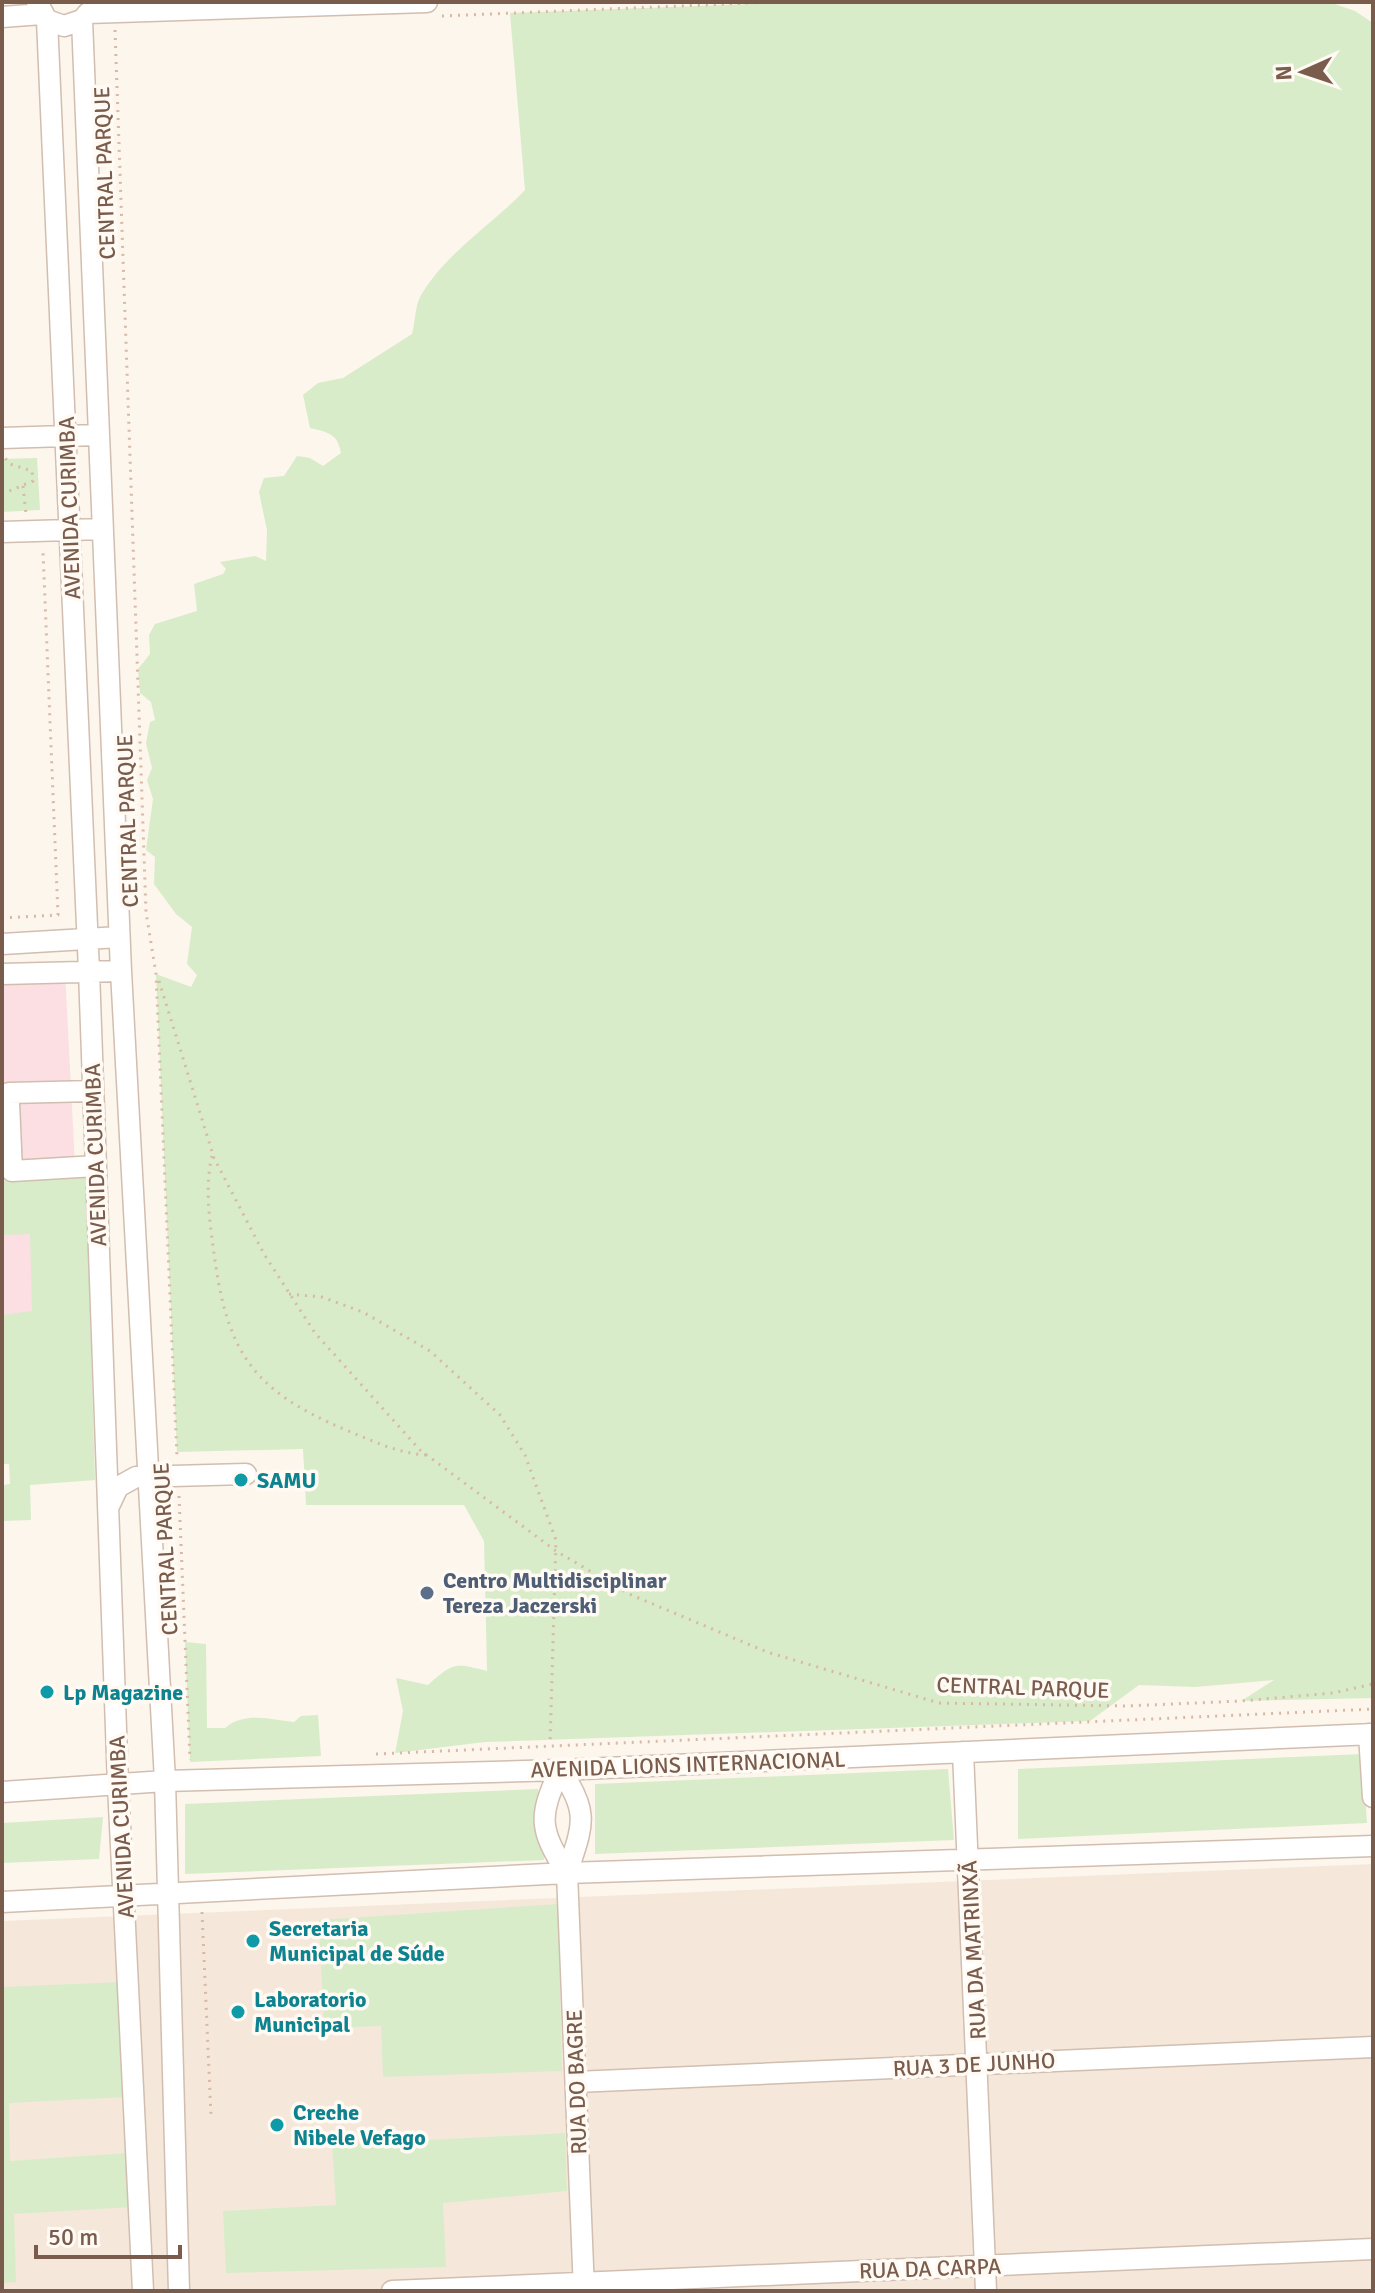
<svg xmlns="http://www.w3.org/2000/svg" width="1375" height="2293" viewBox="0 0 1375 2293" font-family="Signika,sans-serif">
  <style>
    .residential { fill: #f5e8da }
    .medical { fill: #fbdfe3 }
    .green { fill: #d8ecc9 }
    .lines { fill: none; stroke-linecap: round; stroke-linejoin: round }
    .minor-casing { stroke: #d1beb0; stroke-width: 23 }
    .path { stroke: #d9b8a5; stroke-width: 3; stroke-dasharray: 2 6; stroke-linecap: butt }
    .minor { stroke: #fff; stroke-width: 20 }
    .culture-dot { fill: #0f9aa8; stroke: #fffaf3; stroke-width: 3 }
    .service-dot { fill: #5c6f8a; stroke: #fffaf3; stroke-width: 3 }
    .labels { text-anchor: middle; stroke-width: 7; stroke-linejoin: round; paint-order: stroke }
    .street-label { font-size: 22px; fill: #7a5c4d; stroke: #fffaf3 }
    .culture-label { font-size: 22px; font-weight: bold; fill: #0d838f; stroke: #fffaf3; text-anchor: start }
    .service-label { font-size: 22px; font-weight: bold; fill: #4e5e75; stroke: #fffaf3; text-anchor: start }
  </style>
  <rect width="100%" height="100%" fill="#fdf6ec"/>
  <!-- residential -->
  <path class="residential" d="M1373,1864V2291H2V1921Z"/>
  <!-- medical -->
  <path class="medical" d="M65,972L84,1339L2,1342V977Z"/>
  <!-- green -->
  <path class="green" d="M802,2H1329L1355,11L1373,23V1698L1241,1701L1274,1680L1195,1687L1139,1685L1090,1721L485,1742L395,1753L403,1711L396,1678L428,1685C454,1662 455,1663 487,1671L484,1541L464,1505H306L303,1449L177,1452L156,974L191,987L197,975L187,964L192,927L176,914L154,884L155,857L146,850L153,799L147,780L152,768L146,743L150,722L155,720L151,702L140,693L138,669L150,654L149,635L155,624L197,611L194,584L223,574L226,569L220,562L255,556L266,561L267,530L259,492L264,478L284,476L297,456L310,458L323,466L341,453C338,434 328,432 310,428L303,395L318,383L343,378L412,334C415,323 415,307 420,297C445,253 491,226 525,190L510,13Z
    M37,458L40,510L2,512V459Z
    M86,1175L95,1480L30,1485L31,1520L2,1521L4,1485L10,1484L9,1464H2V1315L32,1311L30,1234L2,1235V1179Z
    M185,1642L206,1644L207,1728H225C245,1711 271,1720 294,1722L301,1716L318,1715L321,1756L190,1762Z
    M1362,1754L1367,1823L1018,1839V1769Z
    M948,1769L954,1840L595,1854V1784Z
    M538,1789L544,1860L185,1874V1804Z
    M103,1817L99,1859L2,1863V1823Z
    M558,1904L562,2071L383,2077L381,2026L324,2028L319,1920Z
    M120,1982L127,2097L9,2103L10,2161L128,2153L131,2207L14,2214L16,2282L2,2283V1987Z
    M565,2133L567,2191L443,2203L446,2267L226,2273L223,2211L336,2205L332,2145Z"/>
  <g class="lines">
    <defs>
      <path id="minor" d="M37,2L47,20L64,26L82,20L88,13
        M88,13L427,2
        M2,17L42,14
        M47,20L89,971L118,1785L143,2291
        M82,20L121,971L165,1781L179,2291
        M2,438L97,435
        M2,532L102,529
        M2,944L119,937
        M2,974L121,971
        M93,1091L9,1093V1103L12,1171L96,1166
        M109,1506L118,1487L136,1477L246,1474
        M1369,1734L1373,1797
        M963,1752L986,2291
        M2,1792L165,1781L560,1770L1373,1734
        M567,1873C539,1829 538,1817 560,1770C591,1813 582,1827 567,1873L584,2291
        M2,1902L567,1873L1373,1846
        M576,2082L1373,2047
        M392,2291L1373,2249"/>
    </defs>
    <!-- minor casing -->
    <use href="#minor" class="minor-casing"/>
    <!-- path -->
    <path class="path" d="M442,16L774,2
      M115,30L146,912L156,974L177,1457
      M23,486L26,514
      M2,494L33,481L32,471L10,464L5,458
      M2,918L58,915L43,552
      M159,981L214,1158L264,1254L315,1333L420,1450L556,1551L629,1594L767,1652L939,1703L1126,1706L1241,1701L1333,1693L1373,1684
      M212,1156C205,1185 209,1216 213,1246C226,1350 249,1389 346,1430C373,1441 397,1453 426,1455
      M289,1294L322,1297L363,1312L430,1351L500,1415L525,1455L556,1540L550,1745
      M179,1496L190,1760
      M376,1754L1373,1709
      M202,1912L211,2116"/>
    <!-- minor -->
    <use href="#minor" class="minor"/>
  </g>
  <!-- markers -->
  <g class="culture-dot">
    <circle cx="241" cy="1480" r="8"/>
    <circle cx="47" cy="1692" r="8"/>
    <circle cx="253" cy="1941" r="8"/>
    <circle cx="238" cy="2012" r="8"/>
    <circle cx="277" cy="2125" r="8"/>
  </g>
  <circle class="service-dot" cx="427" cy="1593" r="8"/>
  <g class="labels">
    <!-- street labels -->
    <g class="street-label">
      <text transform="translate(104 173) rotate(-92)" y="8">CENTRAL PARQUE</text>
      <text transform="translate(69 508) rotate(-92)" y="8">AVENIDA CURIMBA</text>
      <text transform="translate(127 821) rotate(-92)" y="8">CENTRAL PARQUE</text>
      <text transform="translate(95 1155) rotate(-92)" y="8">AVENIDA CURIMBA</text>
      <text transform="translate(165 1549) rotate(-93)" y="8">CENTRAL PARQUE</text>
      <text transform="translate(1023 1687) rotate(2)" y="8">CENTRAL PARQUE</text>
      <text transform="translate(688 1764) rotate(-2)" y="8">AVENIDA LIONS INTERNACIONAL</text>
      <text transform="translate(121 1827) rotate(-93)" y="8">AVENIDA CURIMBA</text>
      <text transform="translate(973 1950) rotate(-93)" y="8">RUA DA MATRINXÃ</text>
      <text transform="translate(974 2064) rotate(-3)" y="8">RUA 3 DE JUNHO</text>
      <text transform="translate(576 2082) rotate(-92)" y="8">RUA DO BAGRE</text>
      <text transform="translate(930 2268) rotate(-2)" y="8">RUA DA CARPA</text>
    </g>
    <!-- culture labels -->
    <g class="culture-label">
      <text x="257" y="1488">SAMU</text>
      <text x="63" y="1700">Lp Magazine</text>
      <text x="269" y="1936">Secretaria<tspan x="269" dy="25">Municipal de Súde</tspan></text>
      <text x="254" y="2007">Laboratorio<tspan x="254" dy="25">Municipal</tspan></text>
      <text x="293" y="2120">Creche<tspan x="293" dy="25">Nibele Vefago</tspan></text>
    </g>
    <!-- service labels -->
    <g class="service-label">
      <text x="443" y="1588">Centro Multidisciplinar<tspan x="443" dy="25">Tereza Jaczerski</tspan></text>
    </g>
  </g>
  <!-- border -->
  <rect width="1375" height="2293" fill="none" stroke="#7a5c4d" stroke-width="8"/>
  <!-- north arrow -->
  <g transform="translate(1303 72) rotate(267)" stroke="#fffaf3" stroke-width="6" paint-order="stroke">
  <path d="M0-6L14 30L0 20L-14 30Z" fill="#7a5c4d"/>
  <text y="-12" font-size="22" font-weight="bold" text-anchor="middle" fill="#7a5c4d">N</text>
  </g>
  <!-- scale -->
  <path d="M36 2245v12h144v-12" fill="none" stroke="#7a5c4d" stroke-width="4"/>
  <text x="48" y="2245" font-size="24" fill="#7a5c4d" stroke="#fffaf3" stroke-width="6" paint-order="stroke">50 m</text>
</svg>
